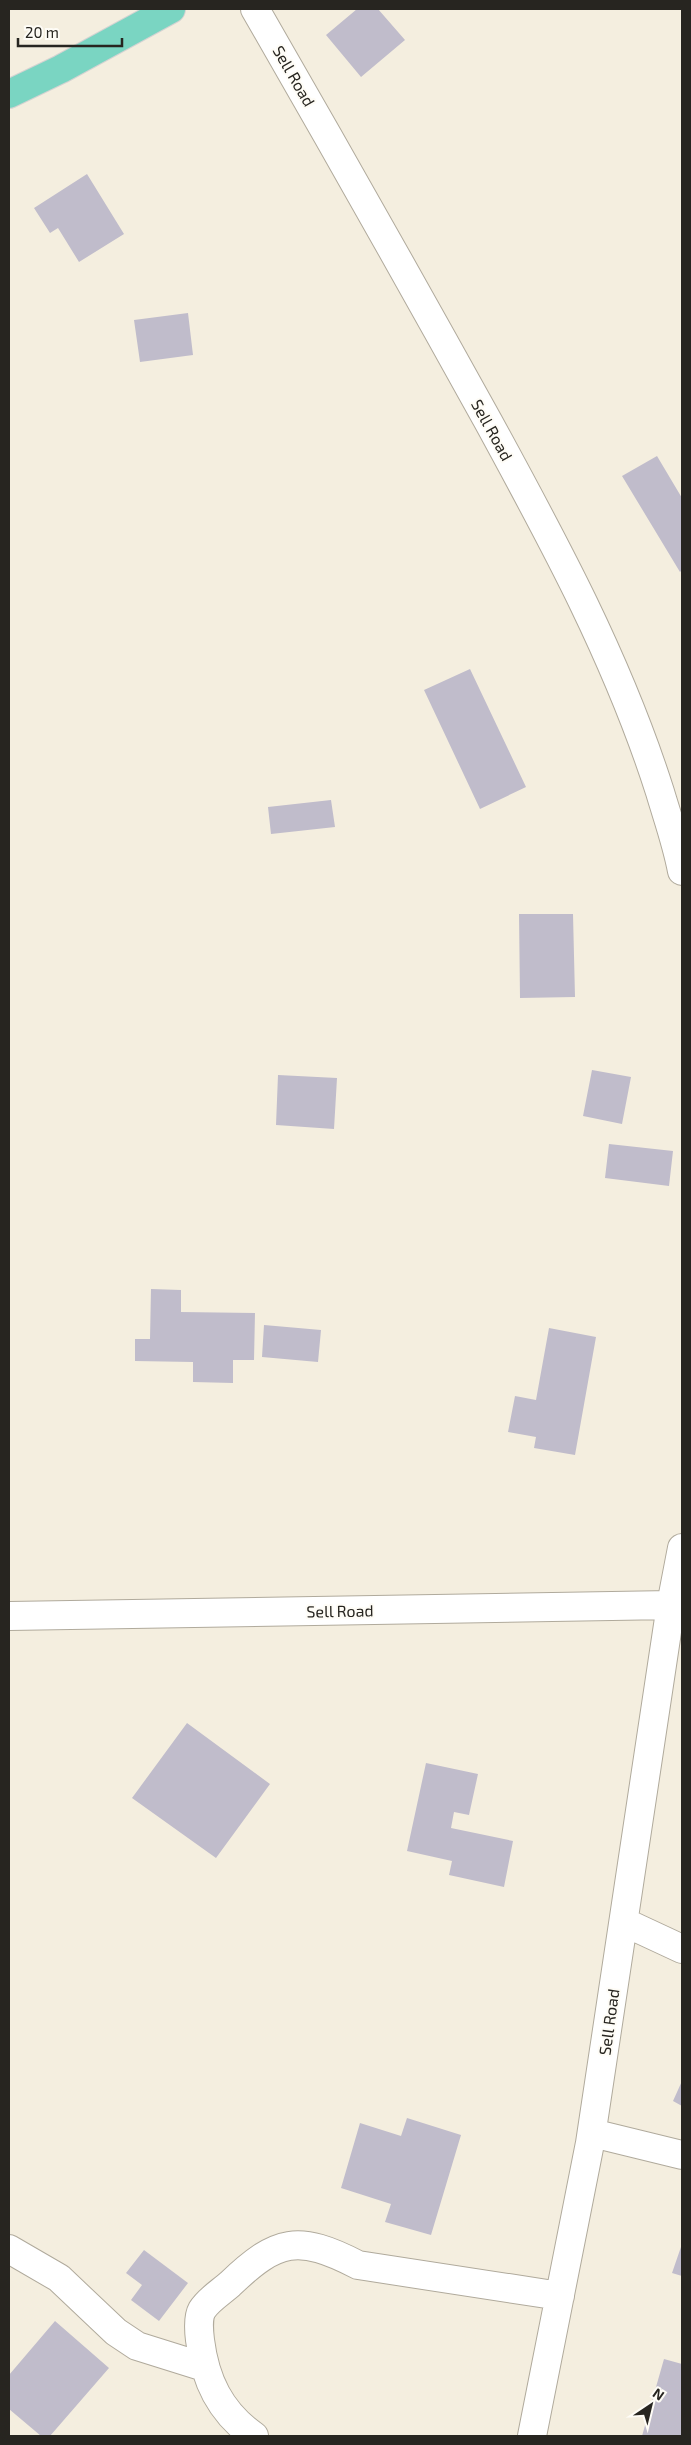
<svg xmlns="http://www.w3.org/2000/svg" width="691" height="2445" viewBox="0 0 691 2445" font-family="'Exo 2',sans-serif">
  <style>
    .building { fill: #c0bccb }
    .lines { fill: none; stroke-linecap: round; stroke-linejoin: round }
    .minor-casing { stroke: #b0aa9c; stroke-width: 30 }
    .major-casing { stroke: #d4d3d2; stroke-width: 30 }
    .minor { stroke: #fff; stroke-width: 28 }
    .major { stroke: #7ad5c2; stroke-width: 28 }
    .labels { text-anchor: middle; stroke-width: 4; stroke-linejoin: round; paint-order: stroke }
    .street-label { font-size: 16px; fill: #272520; stroke: #fefcf6 }
  </style>
  <rect width="100%" height="100%" fill="#f4eedf"/>
  <!-- building -->
  <path class="building" d="M357,9H378L405,40L361,77L326,35Z
    M87,174L124,234L79,262L58,228L50,233L34,208Z
    M188,313L193,355L140,362L134,320Z
    M657,456L682,498V570L680,572L622,476Z
    M470,669L526,787L480,809L424,690Z
    M331,800L335,827L271,834L268,807Z
    M519,914H573L575,997L520,998Z
    M592,1070L631,1077L622,1124L583,1116Z
    M278,1075L337,1078L334,1129L276,1125Z
    M609,1144L673,1151L669,1186L605,1178Z
    M151,1289L181,1290V1312L255,1313L254,1360H233V1383L193,1382V1362L135,1361V1339H150Z
    M264,1325L321,1330L318,1362L262,1357Z
    M549,1328L596,1337L575,1455L534,1448L536,1437L508,1432L515,1396L536,1400Z
    M187,1723L270,1784L216,1858L132,1798Z
    M426,1763L478,1774L469,1815L454,1812L451,1828L513,1841L504,1887L449,1875L452,1861L407,1851Z
    M682,2081V2106L673,2101Z
    M407,2118L461,2135L431,2235L385,2222L391,2204L341,2188L360,2123L401,2136Z
    M682,2244V2276L672,2273Z
    M144,2250L188,2283L159,2321L131,2300L142,2285L126,2273Z
    M55,2321L109,2368L50,2436H41L9,2409V2375Z
    M664,2359L682,2364V2436H642Z"/>
  <g class="lines">
    <defs>
      <path id="minor" d="M255,9C334,146 412,284 489,423C555,544 618,660 660,792C668,819 677,844 682,871
        M9,1616L671,1605
        M624,1922L682,1949
        M592,2133L682,2155
        M9,2249L59,2278L116,2332L137,2346L204,2367
        M254,2436C220,2412 205,2380 200,2340C199,2332 198,2317 202,2310C208,2300 221,2292 230,2284C277,2239 298,2234 358,2265L560,2296
        M532,2436L590,2143L671,1605L682,1548"/>
      <path id="major" d="M9,94L61,69L171,9"/>
    </defs>
    <!-- minor casing -->
    <use href="#minor" class="minor-casing"/>
    <!-- major casing -->
    <use href="#major" class="major-casing"/>
    <!-- minor -->
    <use href="#minor" class="minor"/>
    <!-- major -->
    <use href="#major" class="major"/>
  </g>
  <g class="labels">
    <!-- street labels -->
    <g class="street-label">
      <text transform="translate(294 76) rotate(60)" y="6">Sell Road</text>
      <text transform="translate(492 430) rotate(61)" y="6">Sell Road</text>
      <text transform="translate(340 1611) rotate(-1)" y="6">Sell Road</text>
      <text transform="translate(609 2022) rotate(-82)" y="6">Sell Road</text>
    </g>
  </g>
  <!-- border -->
  <rect width="691" height="2445" fill="none" stroke="#272520" stroke-width="20"/>
  <!-- north arrow -->
  <g transform="translate(651 2405) rotate(35)" stroke="#fefcf6" stroke-width="4" paint-order="stroke">
  <path d="M0-4L9 19L0 12L-9 19Z" fill="#272520"/>
  <text y="-8" font-size="14" font-weight="bold" text-anchor="middle" fill="#272520">N</text>
  </g>
  <!-- scale -->
  <path d="M18 38v8h104v-8" fill="none" stroke="#272520" stroke-width="2.5"/>
  <text x="25" y="38" font-size="15" fill="#272520" stroke="#fefcf6" stroke-width="4" paint-order="stroke">20 m</text>
</svg>
